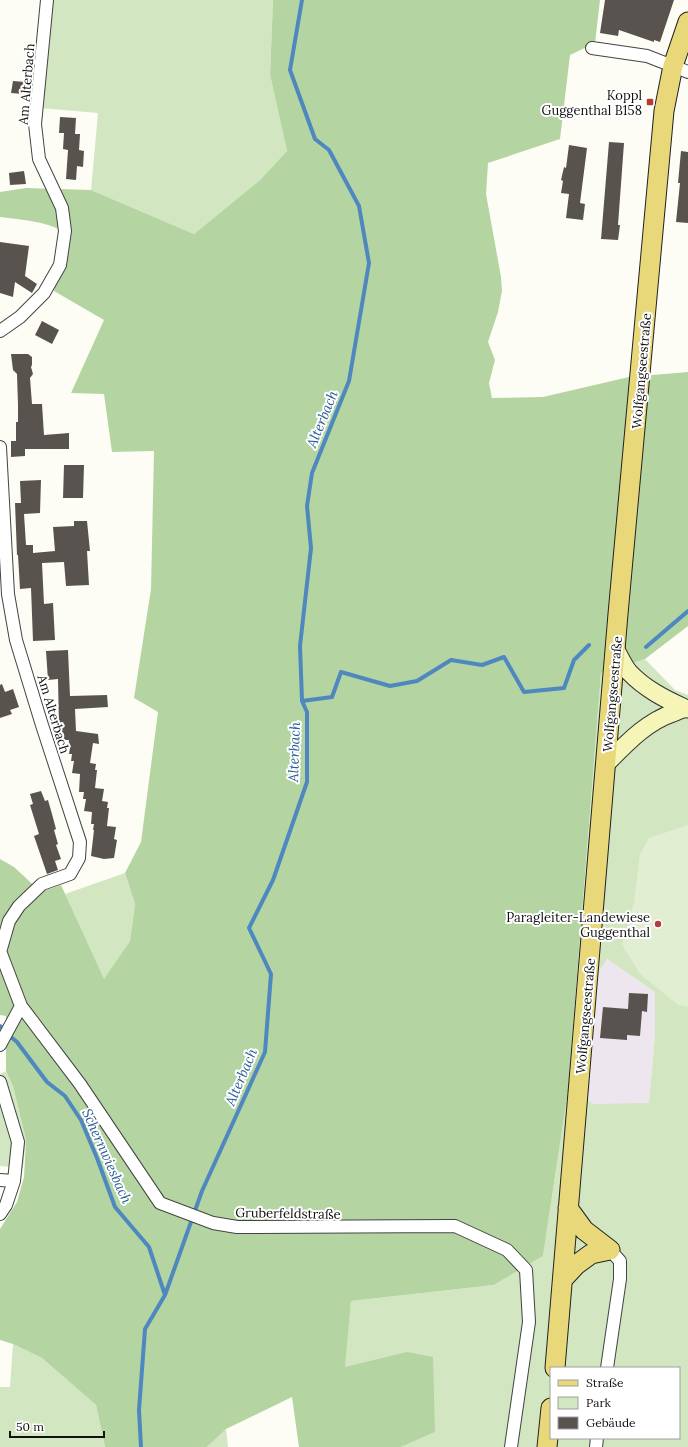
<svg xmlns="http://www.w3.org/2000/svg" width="688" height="1447" viewBox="0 0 688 1447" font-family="Lora,serif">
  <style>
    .industrial { fill: #ede6ee }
    .green { fill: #d1e6c1; fill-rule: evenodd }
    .forest { fill: #b4d5a2 }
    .pitch { fill: #e2eed2 }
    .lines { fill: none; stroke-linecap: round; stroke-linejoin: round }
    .stream { stroke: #4e88bf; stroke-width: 4 }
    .building { fill: #58534e }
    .minor-casing { stroke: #434343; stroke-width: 14 }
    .secondary-casing { stroke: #323232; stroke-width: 19 }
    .primary-casing { stroke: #212121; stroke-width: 21 }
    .minor { stroke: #fff; stroke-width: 12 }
    .secondary { stroke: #f6f5b8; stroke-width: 17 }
    .primary { stroke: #e9d87a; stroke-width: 19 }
    .poi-dot { fill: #b23d37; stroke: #fff; stroke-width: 1.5 }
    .labels { text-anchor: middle; stroke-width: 4; stroke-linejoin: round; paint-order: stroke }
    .street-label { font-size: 13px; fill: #101010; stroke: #fff }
    .poi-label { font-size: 13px; fill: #101010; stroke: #fff; text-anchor: end }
    .water-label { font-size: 14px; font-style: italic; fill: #275b95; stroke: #fff }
  </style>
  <rect width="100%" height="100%" fill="#fefdf5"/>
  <!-- industrial -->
  <path class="industrial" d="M607,959L655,992V1034L649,1104H595L568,1091L575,1010Z"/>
  <!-- green -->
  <path class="green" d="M51,0H273L270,75L287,151L260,180L194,234L91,190L98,113L40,108Z
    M645,659L675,690L688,695V1447H401L435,1432L344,1367L351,1301L494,1285L543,1256L568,1091L595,1104L649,1103L655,1034V992L607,959L575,1010L601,673ZM551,1368H679V1438H551Z
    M125,873L135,904L130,941L104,980L65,894Z
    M6,1071L13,1086L26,1140L23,1168L0,1166V1074Z
    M13,1344L42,1358L96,1405L105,1447H0V1387H10Z
    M226,1429L228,1447H207Z"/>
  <!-- forest -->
  <path class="forest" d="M273,0H600L595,43L570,55L560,139L488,163L486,194L501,277L502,291L498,312L488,342L495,360L489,383L492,398L543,397L629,377L688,372V626L645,659L601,673L568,1091L543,1256L494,1285L351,1301L345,1367L407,1352L433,1357L435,1432L401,1447H299L292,1397L226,1429L207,1447H105L96,1405L42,1358L13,1344L0,1340V1229L17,1202L24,1177L26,1140L13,1086L6,1071V1016L0,1015V859L14,867L41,892L61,885L104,979L130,941L135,904L125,873L141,842L158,712L134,698L151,589L154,451L112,452L104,394L71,393L104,320L54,291L69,235C50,221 22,220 0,217V192L26,188L91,190L194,234L260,180L287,151L270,75Z"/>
  <!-- pitch -->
  <path class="pitch" d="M688,824V1007L678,1005L640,974L622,945L634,903L640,854L649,838L685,826Z"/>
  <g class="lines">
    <!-- stream -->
    <path class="stream" d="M646,647L688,611
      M302,701L332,697L341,672L390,686L417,681L451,660L482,665L504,657L524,692L564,688L574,660L589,645
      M0,1026L2,1028
      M11,1037L17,1042L47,1082L65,1096L81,1120L97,1158L115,1207L149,1247L165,1295
      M141,1447L139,1410L145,1329L165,1295L202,1191L265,1052L271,974L249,928L273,880L307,782V712L302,701L300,646L311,548L307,506L312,473L349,381L369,263L359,206L329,150L315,139L290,70L302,0"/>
  </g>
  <!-- building -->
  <path class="building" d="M605,0H674L660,42L654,40V42L619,30L618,36L600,33Z
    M13,81L25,82L23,94L11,93Z
    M60,117L76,118L75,134H80L79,150L84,151L83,167L77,166L76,180L66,179L68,150L63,149L64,133H59Z
    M609,142L624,143L618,225H620L618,240L601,239Z
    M569,145L587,148L580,203L585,204L583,220L566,218L569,194L561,193L563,181L561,180L564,167L566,168Z
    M681,151L688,152V223L676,222L680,183H678Z
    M24,171L26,184L10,185L9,173Z
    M0,242L29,246L25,276L37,284L32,293L15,282L13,297L0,293Z
    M42,321L59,330L52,344L35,335Z
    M11,354H28L32,357V365L31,367L33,374L30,378L32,404H42L44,435L69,433V449H25V456L11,457V441H16V422H18V405L17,374L13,370Z
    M64,465H84L83,498H63Z
    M41,480L40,513L24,514L26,545H33V553L55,551L53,527L74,526V521H87L90,551H87L89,585L66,586L64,562L42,563L44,604L53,603L55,640L33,641L31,588L20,589L18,555H17L15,503H21L20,481Z
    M68,650L70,696L107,695L108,707L75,709L76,731L98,734L99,744L93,743L90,763L96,764L95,770H97L95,788L104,789L102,801L108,802L107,808H109L107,826L116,827L114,839L117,840L114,858L104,859L91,856L94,830H93L94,824H91L92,812L84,811L86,799H83L84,792H79L80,774L72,773L74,761H71L72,754H69L70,748H68L69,740H61V727H59L58,679L48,680L46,651Z
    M2,684L5,692L13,689L19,707L10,710L12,714L0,718V685Z
    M41,791L45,801L48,800L52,814L56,829L54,830L58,844L56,845L61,859L55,861L58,870L47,874L34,836L39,834L30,805L33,804L30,794Z
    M629,993L648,994L647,1012L642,1011L640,1036L627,1035V1040L600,1038L603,1007L628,1009Z"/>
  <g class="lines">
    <defs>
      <path id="minor" d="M592,48L647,56L688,72
        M0,331L20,317L44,293L60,265L65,231L62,208L39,159L35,124L47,0
        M0,447L8,594L16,640L41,722L80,842L79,858L70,874L42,884L19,906L9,921L0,952
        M0,951L21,1006L80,1084L160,1203L213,1223L237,1227L455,1226L507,1250L526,1270L529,1322L511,1447
        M0,1045L21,1006
        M0,1082L18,1142L14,1181L6,1205L0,1214
        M0,1180L14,1181
        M607,1368L620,1279V1261L610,1250
        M596,1447L597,1438"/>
      <path id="secondary" d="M616,650C620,657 624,666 629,672C645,689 665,699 685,708
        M606,764C626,744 646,722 673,713C678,711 683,708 688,709"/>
      <path id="primary" d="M568,1208L584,1230L610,1250
        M563,1279L576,1265L591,1254L610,1250
        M555,1368L618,614L664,111L673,66L688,22
        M547,1447L551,1408"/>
    </defs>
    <!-- minor casing -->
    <use href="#minor" class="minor-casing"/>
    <!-- secondary casing -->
    <use href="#secondary" class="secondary-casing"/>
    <!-- primary casing -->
    <use href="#primary" class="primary-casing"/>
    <!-- minor -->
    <use href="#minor" class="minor"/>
    <!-- secondary -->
    <use href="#secondary" class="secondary"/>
    <!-- primary -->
    <use href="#primary" class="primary"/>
  </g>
  <!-- markers -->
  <g class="poi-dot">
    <rect x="646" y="98" width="8" height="8" rx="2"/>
    <circle cx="658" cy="924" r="4"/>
  </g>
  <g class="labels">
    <!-- street labels -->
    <g class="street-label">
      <text transform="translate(26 84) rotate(-85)" y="5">Am Alterbach</text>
      <text transform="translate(641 371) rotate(-85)" y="5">Wolfgangseestraße</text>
      <text transform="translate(612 694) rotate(-85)" y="5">Wolfgangseestraße</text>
      <text transform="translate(54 714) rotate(73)" y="5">Am Alterbach</text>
      <text transform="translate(585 1016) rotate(-85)" y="5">Wolfgangseestraße</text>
      <text transform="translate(288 1213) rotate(1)" y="5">Gruberfeldstraße</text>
    </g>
    <!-- poi labels -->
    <g class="poi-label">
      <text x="642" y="100">Koppl<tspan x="642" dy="15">Guggenthal B158</tspan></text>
      <text x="650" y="922">Paragleiter-Landewiese<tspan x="650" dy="15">Guggenthal</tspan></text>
    </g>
    <!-- water labels -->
    <g class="water-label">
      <text transform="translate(322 419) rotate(-68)" y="5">Alterbach</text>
      <text transform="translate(294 752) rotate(-88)" y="5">Alterbach</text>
      <text transform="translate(241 1077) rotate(-67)" y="5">Alterbach</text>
      <text transform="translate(107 1156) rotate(66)" y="5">Schernwiesbach</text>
    </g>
  </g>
  <!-- legend -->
  <rect x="550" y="1367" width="130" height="72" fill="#ffffff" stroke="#9f9f9f"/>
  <rect x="558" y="1380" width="20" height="6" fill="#e9d87a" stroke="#9f9f9f"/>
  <text x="586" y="1387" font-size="12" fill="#101010">Straße</text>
  <rect x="558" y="1397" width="20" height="12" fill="#d1e6c1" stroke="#9f9f9f"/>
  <text x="586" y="1407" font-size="12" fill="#101010">Park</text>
  <rect x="558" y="1417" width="20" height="12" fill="#58534e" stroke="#9f9f9f"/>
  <text x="586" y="1427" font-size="12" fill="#101010">Gebäude</text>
  <!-- scale -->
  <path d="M10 1431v6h94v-6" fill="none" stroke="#101010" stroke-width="2"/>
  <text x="16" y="1431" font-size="12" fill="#101010" stroke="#ffffff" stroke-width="3" paint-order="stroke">50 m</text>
</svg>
